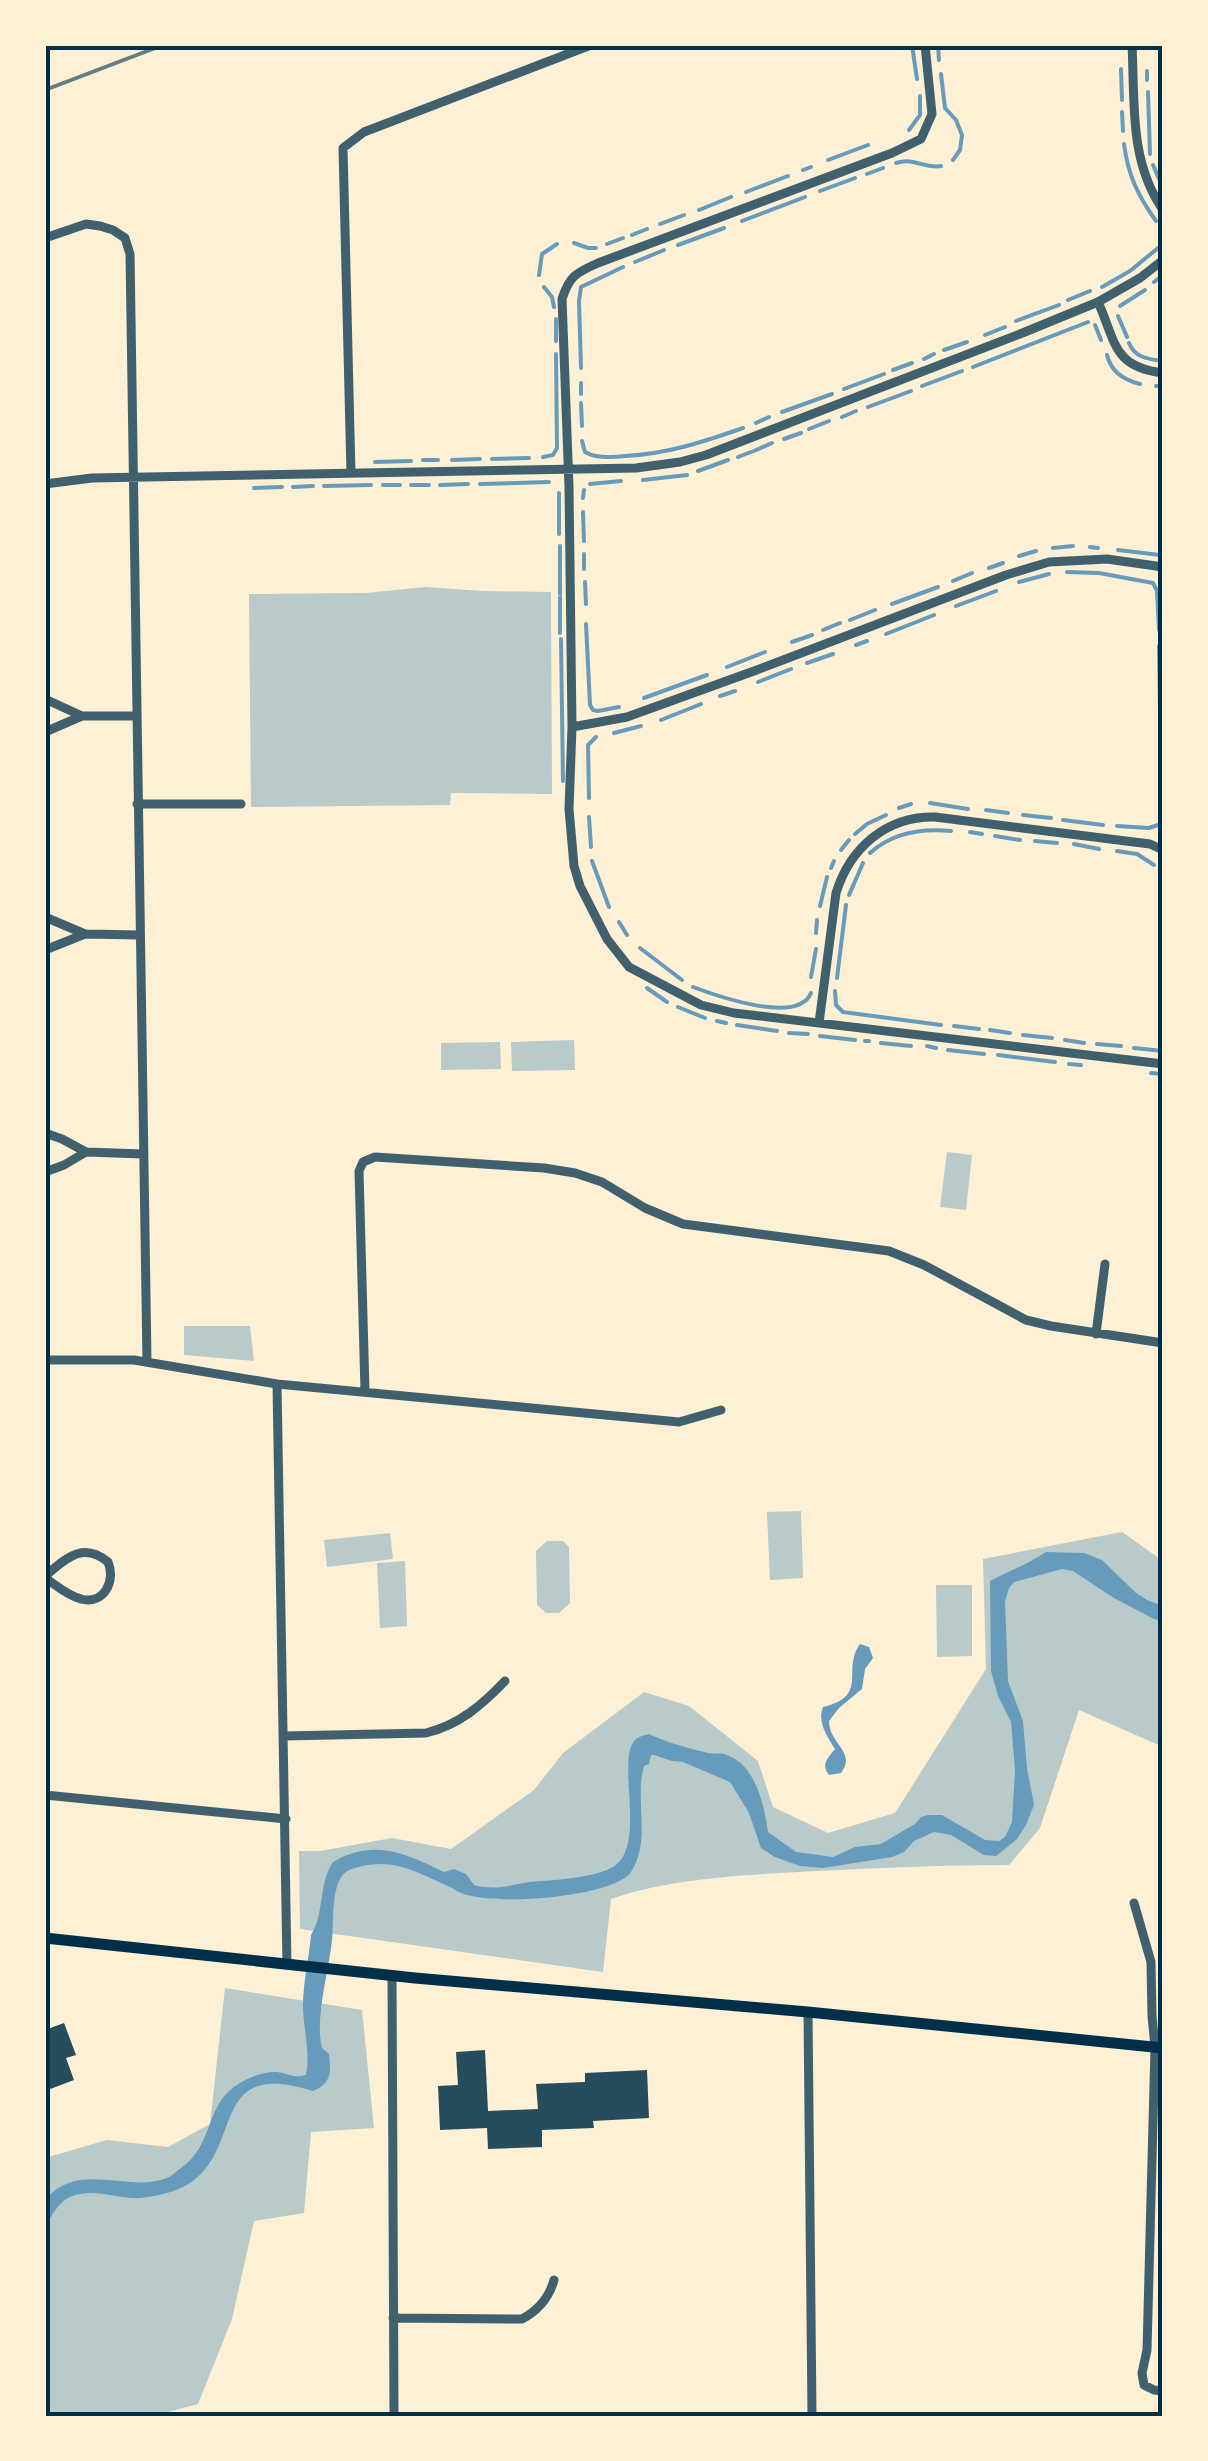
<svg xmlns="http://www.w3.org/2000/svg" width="1208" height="2461" viewBox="0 0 1208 2461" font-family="Arial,sans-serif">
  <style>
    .green { fill: #b9caca }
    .water { fill: #669bbc }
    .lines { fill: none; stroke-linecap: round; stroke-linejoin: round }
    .stream { stroke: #669bbc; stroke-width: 4 }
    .building { fill: #264d5e }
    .minor { stroke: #3f606c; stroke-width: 9 }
    .secondary { stroke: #003049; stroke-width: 11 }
    .rail { stroke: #657d81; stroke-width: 4 }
    .neatline { fill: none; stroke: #003049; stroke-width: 4 }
  </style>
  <rect width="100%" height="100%" fill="#fdf0d5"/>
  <!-- green -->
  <path class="green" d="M425,587L483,591L551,592L552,794L451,793L450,805L251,807L249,594L366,593Z
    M574,1040L575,1070L512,1071L511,1042Z
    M500,1042L501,1069L441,1070V1043Z
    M947,1152L972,1155L966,1210L940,1207Z
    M184,1326H250L254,1361L184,1355Z
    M801,1511L803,1578L770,1580L767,1512Z
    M1122,1532L1163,1561V1747L1079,1710L1040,1828L1009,1865C944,1865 880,1868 816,1871C748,1875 676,1877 611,1899L603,1972L300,1929L299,1851H320L392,1838L451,1849L534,1790L563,1753L644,1692L689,1706L758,1761L773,1807L828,1833L895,1813L986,1669L983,1559Z
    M390,1533L393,1559L327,1567L324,1540Z
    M547,1541H563L569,1547L570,1603L559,1613H546L537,1605L536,1551Z
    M405,1561L407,1626L380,1628L377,1563Z
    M936,1585H972V1656L937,1657Z
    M225,1988L362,2010L374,2128L311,2132L304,2213L254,2221L232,2319L198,2404L153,2416H45V2158L107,2140L168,2147L210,2124Z"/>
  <!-- water -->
  <path class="water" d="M1046,1552L1084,1553L1102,1560L1136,1593L1147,1600L1163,1606V1621L1154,1619L1114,1598L1073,1571L1062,1569L1014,1582L1009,1588L1005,1601L1008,1681L1023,1721L1027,1768L1034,1805L1026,1825L1016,1840L996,1856L984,1855L951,1835L934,1832L914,1841L904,1852L892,1857L823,1868L800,1866L775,1857L761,1848L749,1813L730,1782L683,1762L672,1761L654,1755H651L649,1764L644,1766C634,1801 652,1838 631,1872C614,1898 478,1909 454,1889C422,1875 395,1857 359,1867C351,1869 344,1871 340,1879C330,1899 335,1926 331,1948C327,1978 315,2020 322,2048L329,2054C331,2072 332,2083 313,2091C208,2058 245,2146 190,2183C176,2192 155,2197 138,2198C115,2199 93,2187 70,2197C58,2202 52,2216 45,2226V2200C80,2159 130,2195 169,2177C171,2176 178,2170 181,2168C215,2145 204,2103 240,2083C250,2077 265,2071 277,2072C288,2073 294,2079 306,2075C311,2050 302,2025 303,2001C304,1979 309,1957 311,1935C325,1913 318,1884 333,1862C375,1838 406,1854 444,1872L454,1869L466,1874L474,1885C501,1892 515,1882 542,1881C560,1880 602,1876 616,1865C646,1841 616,1759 635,1740C638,1737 644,1735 649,1734C668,1743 688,1748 708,1753C714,1754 719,1753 724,1754C756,1763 764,1805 768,1832L796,1852L833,1857L855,1847L881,1844L915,1824L921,1817L928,1815H942L985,1840L999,1841L1005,1837L1012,1822L1015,1770L1011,1722L998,1696L991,1671L990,1581C1009,1571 1028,1564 1046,1552Z
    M860,1644L869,1647L873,1658L865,1669L862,1689L839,1708L829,1721C829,1744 857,1752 841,1773L829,1775C820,1764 829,1757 835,1749C827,1736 817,1722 823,1707C870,1696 841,1670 860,1644Z"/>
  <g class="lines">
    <!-- stream -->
    <path class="stream" d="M912,45L917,79
      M938,45L939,60
      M1121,69L1122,100
      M1147,71V80
      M941,74L945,108L956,120L962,135L960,150L953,160
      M1148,92L1150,154
      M1122,112L1123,131
      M909,130L920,115V96
      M1124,144C1128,175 1138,196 1156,221
      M828,160L868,145
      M896,163C915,157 923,169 941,166
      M1153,165L1163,188
      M803,170L811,167
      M867,174L883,168
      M820,191L855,178
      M746,192L788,176
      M699,210L731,197
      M742,221L805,197
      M660,224L684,215
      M632,235L647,229
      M574,243L588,248H596
      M607,244L623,238
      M678,245L724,228
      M635,262L664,250
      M539,275L542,254L557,244
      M1154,282L1163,275
      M544,287L552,297L554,307
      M1102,287L1130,271L1163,244
      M1068,300L1090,291
      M1120,306L1145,290
      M1118,316L1127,337
      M556,319V341
      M1016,321L1059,305
      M1095,325L1101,340
      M985,335L1005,327
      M1129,343C1135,358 1148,359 1163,361
      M944,350L967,342
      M1107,355C1111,372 1124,380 1140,384
      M924,359L934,354
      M973,367L1088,322
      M581,368L579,301L581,287L623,267
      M893,370L912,363
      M922,386L962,371
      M1156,386H1163
      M844,389L884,374
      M581,394V383
      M581,403L582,426
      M868,407L911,391
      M782,412L832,394
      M842,417L856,411
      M756,423L769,417
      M809,429L829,421
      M784,439L801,433
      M582,441L585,452C598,459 610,457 625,456C667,454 703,442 743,428
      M754,451L772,443
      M543,457L553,455L557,448L556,354
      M738,457L751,452
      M492,459L529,458
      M423,460H438
      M452,460L480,459
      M375,462L411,461
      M698,471L728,460
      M643,480L687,475
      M480,484L549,482
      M590,484L621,481
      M383,485H400
      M411,485H429
      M440,485L468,484
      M324,486L371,485
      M293,487L313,486
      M254,488L282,487
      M559,493V534
      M583,498L584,490
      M583,512L584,541
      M560,546V594
      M1090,547L1098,548
      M1053,548L1073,546
      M1118,550L1160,555
      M584,554V569
      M1019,556L1036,551
      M989,568L1003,563
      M1067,572L1099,573L1153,583L1157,591L1159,630
      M953,581L972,573
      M585,582L586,604
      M1019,582L1049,574
      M560,597V633
      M892,604L938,587
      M956,606L996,591
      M850,620L875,610
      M586,624L590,705L593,710L598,711L619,707
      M823,630L840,623
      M886,634L934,615
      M561,639L563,781
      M792,642L812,635
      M856,645L867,641
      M1159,646L1160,708
      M807,663L833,654
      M727,667L765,652
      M758,682L791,669
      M720,696L735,691
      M644,698L707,675
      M661,720L701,704
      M1160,723L1161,741
      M614,733L641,726
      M1162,754V785
      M589,798L588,745L596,737
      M930,803L968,809
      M899,808L911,804
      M986,810L1008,813
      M1023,815L1051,818
      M589,817L591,847
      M1063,820L1103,825
      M1117,826L1149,828L1161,824L1162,801
      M970,832L982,834
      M855,834L867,824L886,815
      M995,836L1020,840
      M1035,841L1057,843
      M1074,844L1099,849
      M841,850L849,840
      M1117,851L1137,854L1154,865
      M870,853C893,832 921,828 951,831
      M592,861L609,907
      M831,868L834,861
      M849,895L863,863
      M820,906L827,877
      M619,922L627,935
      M816,933L817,920
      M640,948L682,980
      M811,977L816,949
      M837,978L846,905
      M693,987C717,996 798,1025 811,993
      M647,988L667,1002
      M835,991L836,1005L843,1012L941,1025
      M678,1007L705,1018
      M717,1021L726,1023
      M737,1025L777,1031
      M954,1026L979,1029
      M990,1030L1010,1033
      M789,1033L808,1034
      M1023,1035L1052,1038
      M820,1036L855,1040
      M1065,1040L1084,1043
      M865,1041H869
      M881,1043L911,1046
      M1097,1044L1121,1046
      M927,1046L936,1048
      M1134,1048L1163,1051
      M948,1050L984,1054
      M998,1055L1055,1062
      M1069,1064L1081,1065
      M1151,1073L1163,1074"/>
  </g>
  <!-- building -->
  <path class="building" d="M64,2023L76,2055L66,2058L74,2080L45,2091V2030Z
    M485,2050L488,2111L538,2109L536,2084L585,2082V2073L647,2070L649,2118L593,2121L594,2128L542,2130V2147L488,2149L487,2128L440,2130L438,2086L458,2085L456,2052Z"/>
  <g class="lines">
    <!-- minor -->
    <path class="minor" d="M925,45L932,114L921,139L892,153L598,263C576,273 570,275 562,299L569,487L572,727L569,809L574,866L580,886L607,939L629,967L701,1005L734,1013L1163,1064
      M1132,45C1135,103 1129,161 1163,210
      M45,238L86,224L100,226L113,230L125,238L130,254L147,1362
      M1098,302C1116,341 1112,367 1163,373
      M351,473L343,148L364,132L591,45
      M45,484L92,478L636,468L680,462L706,455L1020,334L1098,302L1140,278L1163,260
      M45,699L82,716
      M572,727L627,717L754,671L1006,575L1049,562L1107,559L1163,567
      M45,732L82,716H136
      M137,804H241
      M45,917L85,934L140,935
      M45,950L85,934
      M819,1023L836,893C850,848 886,816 935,817L1150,844L1163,850
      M45,1133L62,1139L86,1152L143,1154
      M45,1172L64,1165L86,1152
      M1096,1334L1105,1264
      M45,1360H134L277,1384
      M365,1391L359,1171L363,1162L375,1157L544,1168L575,1173L602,1182L645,1208L683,1224L889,1251L924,1265L1026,1320L1051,1326L1163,1343
      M45,1576C66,1559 82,1541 108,1562C116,1581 104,1605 81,1599C68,1596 56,1585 45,1578
      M284,1736L426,1733C459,1725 482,1705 505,1681
      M45,1795L286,1819
      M1134,1903L1151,1962L1152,2016L1155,2047L1147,2350L1142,2373L1144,2385L1154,2390L1163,2391
      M287,1965L277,1384L679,1422L721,1410
      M392,1975L394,2416
      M808,2012L812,2416
      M393,2318L522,2319C539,2310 549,2298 554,2280"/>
    <!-- secondary -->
    <path class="secondary" d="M45,1938L415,1978L808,2012L1163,2048"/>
    <!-- rail -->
    <path class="rail" d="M45,90L163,45"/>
  </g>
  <!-- border -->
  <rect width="1208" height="2461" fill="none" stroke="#fdf0d5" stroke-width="95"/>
  <rect x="48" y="48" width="1112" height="2366" class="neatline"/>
</svg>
